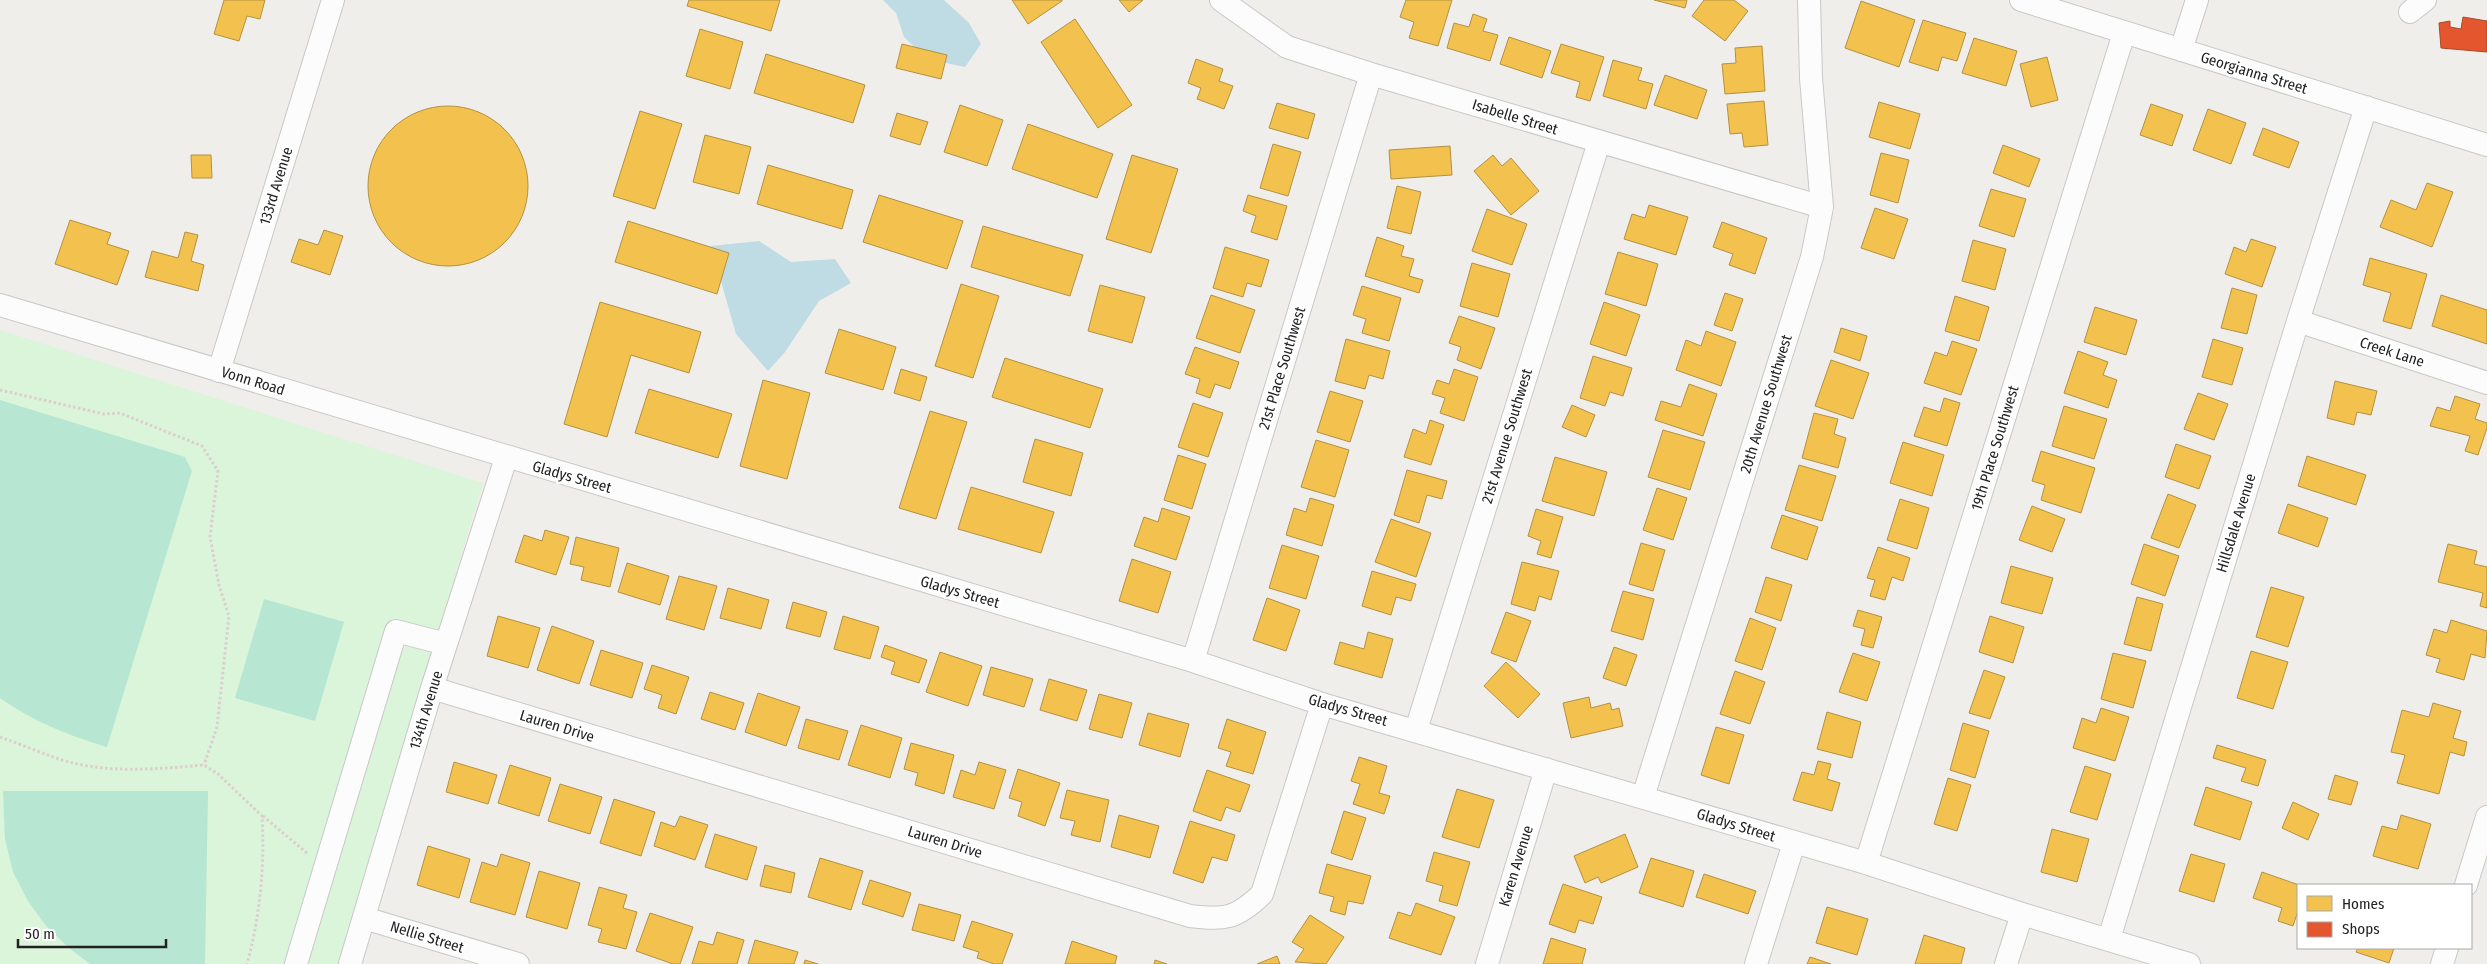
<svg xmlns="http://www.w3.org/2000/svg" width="2487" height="964" viewBox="0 0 2487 964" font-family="'Fira Sans Condensed',sans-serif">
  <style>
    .park { fill: #daf5da }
    .pitch { fill: #b7e6d2 }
    .water { fill: #bfdbe3 }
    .homes { fill: #f2c14e; stroke: #b49141 }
    .shops { fill: #e4572e; stroke: #aa472a }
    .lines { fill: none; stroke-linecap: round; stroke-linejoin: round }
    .minor-casing { stroke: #c9c8c7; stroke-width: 24 }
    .path { stroke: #dccecd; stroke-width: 3; stroke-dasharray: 2.5 2.5; stroke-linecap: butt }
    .minor { stroke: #fdfcfc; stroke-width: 22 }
    .labels { text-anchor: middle; stroke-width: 5; stroke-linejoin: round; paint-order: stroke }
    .street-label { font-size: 15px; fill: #222; stroke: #fff }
  </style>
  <rect width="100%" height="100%" fill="#f0eeeb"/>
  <!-- park -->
  <path class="park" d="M0,330L483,483L338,964H0Z"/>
  <!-- pitch -->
  <path class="pitch" d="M0,400L185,457L192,471L107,747C68,735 34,722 0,698Z
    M264,599L344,622L315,721L235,698Z
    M3,791H208L205,964H90L69,948L46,926L28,901L13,872L5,839Z"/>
  <!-- water -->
  <path class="water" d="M883,0H944L969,23L981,44L965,67L927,59L904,37L896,13Z
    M759,241L791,262L835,259L851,283L819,301L785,352L768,371L736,334L711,246Z"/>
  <!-- homes -->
  <path class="homes" d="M224,0H265L260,19L247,16L239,41L214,34Z
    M689,0H780L771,31L687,6Z
    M1012,0H1062V1L1028,24Z
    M1119,0H1143L1129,12Z
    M1406,0H1452L1438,46L1409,38L1414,22L1400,17Z
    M1654,0H1687L1685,8Z
    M1704,0H1734L1748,11L1725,41L1692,16Z
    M1861,1L1915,20L1899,67L1845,48Z
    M1473,14L1487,19L1483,31L1498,35L1490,61L1447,48L1454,23L1469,27Z
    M1075,19L1132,105L1098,128L1041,42Z
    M1923,20L1966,33L1957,61L1942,57L1938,71L1909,62Z
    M700,29L743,42L730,89L686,76Z
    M1509,37L1551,51L1542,78L1500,64Z
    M1974,38L2017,51L2006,86L1962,73Z
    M902,44L947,55L941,79L896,68Z
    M1561,44L1604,57L1590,101L1576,97L1580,82L1551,73Z
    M1762,46L1765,91L1725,94L1722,64L1736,63L1735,48Z
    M766,54L865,85L853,123L754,93Z
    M2047,57L2058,100L2031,107L2020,64Z
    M1196,59L1223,69L1219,81L1233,86L1224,109L1197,99L1201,88L1188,83Z
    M1613,60L1642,68L1638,80L1653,84L1646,109L1603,96Z
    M1665,75L1707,90L1697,119L1654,105Z
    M1764,101L1768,145L1744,147L1742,133L1730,134L1727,104Z
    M1879,102L1920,114L1910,149L1869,137Z
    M1277,103L1315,114L1308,139L1269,128Z
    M2151,104L2183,115L2172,146L2140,135Z
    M960,105L1003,120L987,166L944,152Z
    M368 186a80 80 0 1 1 160 0a80 80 0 1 1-160 0Z
    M2208,109L2246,123L2231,164L2193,150Z
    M640,111L682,124L655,209L613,196Z
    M897,113L928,122L920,145L890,136Z
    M1028,124L1113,154L1097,198L1012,169Z
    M2263,128L2299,142L2289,168L2253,155Z
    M705,135L751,147L739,194L693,182Z
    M1273,144L1301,152L1288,196L1260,188Z
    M2003,145L2040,159L2029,187L1993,173Z
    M1450,146L1452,175L1391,179L1389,150Z
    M1881,153L1909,160L1898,203L1870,195Z
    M191,155H211L212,178H192Z
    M1132,155L1178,169L1151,253L1106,239Z
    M1493,155L1502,166L1511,158L1539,191L1511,215L1474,171Z
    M768,165L853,190L842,229L757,204Z
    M2427,183L2453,192L2432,247L2380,227L2391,200L2416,210Z
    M1397,186L1421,192L1411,234L1387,228Z
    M1991,189L2026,199L2014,237L1979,226Z
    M879,195L963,221L947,269L863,242Z
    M1248,195L1287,206L1277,240L1251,232L1256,216L1243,211Z
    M1649,205L1688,217L1676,255L1624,239L1632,214L1645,218Z
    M1875,208L1908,219L1894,259L1861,248Z
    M1487,209L1527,224L1512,265L1472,251Z
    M70,220L111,233L107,244L129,251L117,285L55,264Z
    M628,221L729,253L717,294L615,262Z
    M1722,222L1767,238L1755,274L1729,265L1733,254L1713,247Z
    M983,226L1083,255L1070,296L971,267Z
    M324,230L343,236L330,275L291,262L299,239L318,245Z
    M185,232L198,235L191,261L204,265L198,291L145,277L152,251L178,258Z
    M1377,237L1404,246L1401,256L1414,259L1409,276L1423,280L1419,293L1365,276Z
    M2251,239L2276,247L2262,287L2225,274L2234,247L2246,252Z
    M1973,240L2006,249L1995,290L1962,281Z
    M1225,247L1269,260L1261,287L1247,283L1243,297L1213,288Z
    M1618,252L1658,264L1646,306L1605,294Z
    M2370,258L2427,274L2411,329L2383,321L2391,293L2363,285Z
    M1472,263L1510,274L1498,317L1460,306Z
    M961,284L999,296L973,378L935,366Z
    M1100,285L1145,297L1132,343L1088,331Z
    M1362,286L1401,298L1389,341L1362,333L1366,319L1353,315Z
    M2232,288L2257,295L2247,334L2221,328Z
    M1725,293L1743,299L1732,331L1714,325Z
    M1211,295L1255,310L1240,353L1196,338Z
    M2441,295L2487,310V344L2432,326Z
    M1955,296L1989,307L1979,341L1945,331Z
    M600,302L701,332L689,373L631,355L607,437L564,424Z
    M1604,302L1640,315L1626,356L1590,344Z
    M2095,307L2137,320L2126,355L2084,342Z
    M1459,316L1495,328L1481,369L1457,360L1461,347L1449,343Z
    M1841,328L1867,336L1860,361L1834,352Z
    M839,329L896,347L883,390L825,373Z
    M1706,331L1736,342L1721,386L1676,370L1686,340L1701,346Z
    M1346,339L1390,351L1383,379L1369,375L1365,389L1335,381Z
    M2213,339L2243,348L2232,385L2202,377Z
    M1952,341L1977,349L1961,395L1924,383L1935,352L1947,356Z
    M1195,347L1239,362L1230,389L1215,384L1210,398L1196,393L1200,379L1185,374Z
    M2078,351L2108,362L2103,375L2117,380L2108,408L2064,393Z
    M1593,356L1632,368L1623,396L1610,392L1605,406L1580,398Z
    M1005,358L1103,389L1090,428L992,397Z
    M1831,360L1869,373L1853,419L1815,406Z
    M901,369L927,377L920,401L894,393Z
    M1454,369L1478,377L1464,421L1440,413L1445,398L1432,394L1437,380L1449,384Z
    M763,380L810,393L787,479L740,466Z
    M2335,381L2377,391L2371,415L2357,412L2354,425L2327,418Z
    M1689,384L1717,394L1703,436L1655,420L1661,401L1681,407Z
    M649,389L732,414L718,458L635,433Z
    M1330,391L1363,401L1350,442L1317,432Z
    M2198,393L2228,404L2214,440L2184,429Z
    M2455,396L2480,404L2475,419L2487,423V428L2478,455L2465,451L2470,436L2430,426L2437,407L2450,411Z
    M1944,398L1960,403L1947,446L1914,436L1924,407L1940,412Z
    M1193,403L1223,413L1208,457L1178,447Z
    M1572,405L1595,415L1586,437L1562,427Z
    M2064,406L2107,419L2094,459L2052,446Z
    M930,411L967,422L936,519L899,508Z
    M1814,413L1838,419L1834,434L1846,438L1838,468L1802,458Z
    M1430,420L1444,425L1431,465L1404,457L1413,429L1426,434Z
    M1663,430L1705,442L1690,490L1648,477Z
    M1035,439L1083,453L1071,496L1023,482Z
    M1316,440L1349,450L1335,497L1301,487Z
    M1903,442L1944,455L1932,496L1890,483Z
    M2176,444L2211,456L2199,489L2165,477Z
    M2041,451L2095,468L2081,513L2041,500L2045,485L2032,481Z
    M1178,455L1206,464L1192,509L1164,500Z
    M2307,456L2366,475L2356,505L2298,486Z
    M1555,457L1607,472L1594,516L1542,501Z
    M1799,465L1836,476L1822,521L1785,510Z
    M1407,470L1447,481L1442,499L1427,495L1419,523L1394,515Z
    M971,487L1054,512L1041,553L958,529Z
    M1657,488L1687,498L1673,540L1643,530Z
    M2168,494L2196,505L2179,548L2151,538Z
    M1310,498L1334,505L1322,546L1286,535L1294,508L1306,512Z
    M1900,499L1929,508L1917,549L1887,540Z
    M2288,504L2328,518L2318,547L2278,533Z
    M2032,506L2065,519L2052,552L2019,540Z
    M1162,508L1190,517L1176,560L1134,546L1144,517L1158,522Z
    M1536,509L1563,517L1551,558L1537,554L1541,541L1528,536Z
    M1782,515L1818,527L1807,560L1771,548Z
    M1391,519L1431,533L1416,577L1375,562Z
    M545,530L569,537L556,575L515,562L524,535L542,541Z
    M576,537L619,548L610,587L581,580L584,567L570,564Z
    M1641,543L1665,550L1653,591L1629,584Z
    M2144,544L2179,556L2165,596L2131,584Z
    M2448,544L2477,551L2474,564L2487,567V608L2480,606L2483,593L2438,582Z
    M1282,545L1319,556L1306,599L1269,588Z
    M1878,547L1910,558L1903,581L1892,577L1885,600L1870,596L1875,580L1867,578Z
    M1132,559L1171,572L1158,613L1119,601Z
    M1522,562L1559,571L1551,600L1539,596L1535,611L1511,604Z
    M627,563L669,576L660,605L618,592Z
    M2011,566L2053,578L2042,614L2001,603Z
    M1372,571L1416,584L1411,601L1396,597L1391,615L1362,606Z
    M679,576L717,586L704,630L666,619Z
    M1766,577L1792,585L1781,621L1755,612Z
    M2271,587L2304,597L2288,647L2256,637Z
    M728,588L769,600L761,629L720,618Z
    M1623,591L1654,599L1643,640L1611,631Z
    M2137,597L2163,604L2151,651L2124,644Z
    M1267,598L1300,610L1286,651L1253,640Z
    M793,602L827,612L820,637L786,628Z
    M1858,610L1882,617L1873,648L1861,645L1865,629L1853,626Z
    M1506,612L1531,621L1516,662L1491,653Z
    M498,616L540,628L528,668L487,656Z
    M843,616L879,627L870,659L834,649Z
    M1990,616L2024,627L2013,663L1979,652Z
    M1750,618L1776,628L1762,670L1735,661Z
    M2451,620L2487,631L2485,658L2471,654L2464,680L2436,672L2440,659L2426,655L2434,629L2447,633Z
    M552,626L594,641L579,684L537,670Z
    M1368,632L1393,639L1382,678L1334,664L1340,642L1364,649Z
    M885,645L927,660L919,683L891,674L895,662L881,657Z
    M1614,647L1637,655L1626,686L1603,678Z
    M601,650L643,663L632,698L590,685Z
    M2251,651L2288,662L2273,709L2237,698Z
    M940,652L982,666L968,706L926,692Z
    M1853,653L1880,662L1867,701L1839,692Z
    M2113,653L2146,661L2133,708L2101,699Z
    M1506,662L1540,694L1518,718L1484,686Z
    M652,665L689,677L676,714L658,708L662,695L644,689Z
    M991,667L1033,679L1024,707L983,695Z
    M1984,670L2005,677L1990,719L1969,713Z
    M1735,671L1765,682L1750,724L1720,714Z
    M1049,679L1087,690L1077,721L1040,710Z
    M710,692L744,703L735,730L701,719Z
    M758,693L800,707L786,746L745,732Z
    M1099,694L1132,703L1122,738L1089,729Z
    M1589,697L1591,708L1610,703L1612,710L1619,708L1623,726L1571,738L1563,703Z
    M2433,703L2461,711L2453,738L2467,742L2464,756L2450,752L2439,794L2397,783L2405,755L2391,752L2402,710L2429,717Z
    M2101,708L2129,717L2115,761L2073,748L2082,718L2096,723Z
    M1827,712L1861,722L1852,758L1817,749Z
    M1148,713L1189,724L1180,757L1139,745Z
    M806,719L848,731L839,760L798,748Z
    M1227,719L1266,732L1253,774L1226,766L1231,752L1218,748Z
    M1963,723L1989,731L1975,778L1950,770Z
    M861,725L902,738L890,778L848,765Z
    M1716,727L1744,735L1729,784L1701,775Z
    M911,743L954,755L944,794L915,785L918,773L904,769Z
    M2217,745L2266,760L2258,786L2241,781L2246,768L2213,758Z
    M1359,757L1387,766L1379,793L1390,796L1384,814L1353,804L1360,784L1351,781Z
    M1818,761L1831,764L1827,779L1840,783L1832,811L1793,800L1802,772L1814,775Z
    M454,762L497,775L488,804L446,792Z
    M979,762L1006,770L994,809L953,797L961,770L975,775Z
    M510,765L551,778L539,816L498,803Z
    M2085,766L2111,774L2097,820L2070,812Z
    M1018,769L1060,783L1045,826L1018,816L1022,802L1009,798Z
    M1207,770L1250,785L1240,812L1226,807L1221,821L1193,811Z
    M2335,775L2358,782L2351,805L2328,799Z
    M1948,778L1971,785L1957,831L1934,824Z
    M560,784L602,797L590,834L548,821Z
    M2206,787L2252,802L2240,840L2194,825Z
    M1457,789L1494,800L1479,848L1442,837Z
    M1067,790L1109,800L1100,842L1071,835L1075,821L1060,818Z
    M614,799L655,812L641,856L600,843Z
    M2293,802L2319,814L2308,840L2282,828Z
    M1344,811L1366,818L1352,860L1331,853Z
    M1119,815L1159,826L1150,858L1111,847Z
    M2401,815L2431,824L2418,869L2373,856L2382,826L2397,830Z
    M680,816L708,825L695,860L654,846L661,822L675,827Z
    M1190,821L1235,835L1227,861L1212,857L1203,883L1173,873Z
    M2052,829L2089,839L2077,882L2041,872Z
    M715,834L757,847L747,880L705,867Z
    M1625,834L1638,867L1601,883L1598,877L1585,883L1574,856Z
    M428,846L470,859L459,898L417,885Z
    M1434,852L1470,862L1457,906L1439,901L1443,886L1426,881Z
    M501,854L530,863L515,915L470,902L482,862L497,867Z
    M2191,854L2225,864L2214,902L2179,891Z
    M820,858L863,871L851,910L808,897Z
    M1651,858L1694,871L1683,907L1639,893Z
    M1327,864L1371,876L1363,904L1348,901L1345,915L1330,911L1334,897L1319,893Z
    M765,865L795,873L791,893L760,886Z
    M539,871L580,883L567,929L526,917Z
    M2262,872L2299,885L2298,911L2293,926L2278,921L2282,908L2253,898Z
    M1704,874L1756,891L1748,914L1696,897Z
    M870,880L911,893L903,917L862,904Z
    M1563,884L1602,897L1593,924L1579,920L1575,933L1549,924Z
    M599,887L627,895L623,908L637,912L626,949L598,942L602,929L588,925Z
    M1416,903L1455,917L1441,955L1389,938L1398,912L1411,916Z
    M919,904L961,915L954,941L912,930Z
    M1827,907L1868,919L1857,955L1816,943Z
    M650,913L693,927L680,964H673L636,951Z
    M1310,915L1344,937L1326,964L1295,962L1304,949L1292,942Z
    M972,921L1013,934L1002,964H994L977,958L979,952L963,947Z
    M717,932L744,940L737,964H692L699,941L713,945Z
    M1924,935L1965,948L1961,964H1915Z
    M1551,938L1586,949L1582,964H1543Z
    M755,940L798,952L794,964H748Z
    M1072,941L1117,956L1115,964H1065Z
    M2358,948H2394L2389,963L2356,952Z
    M1277,956L1280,964H1257Z
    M1810,957L1831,964H1807Z
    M805,960L818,964H804Z
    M1155,960L1167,964H1154Z"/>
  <!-- shops -->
  <path class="shops" d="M2463,17L2487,21V52L2441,48L2439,23L2450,21V27L2461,29Z"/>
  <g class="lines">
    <defs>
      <path id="minor" d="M1221,0L1287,47L1371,74L1822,207
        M2021,0L2487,145
        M2410,12L2425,0
        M2181,50L2197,0
        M0,305L1193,661L1322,704L1866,863L2022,914L2189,964
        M2298,321L2487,383
        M219,371L333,0
        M1193,661L1371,74
        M432,688L1190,916C1225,920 1236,919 1262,894L1322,704
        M1416,730L1599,142
        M1643,797L1812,257L1822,207L1811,78L1809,0
        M1866,863L2124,33
        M2466,885L2487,817
        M364,918L518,964
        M2109,939L2298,321L2366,107
        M296,964L396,631L446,644
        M350,964L432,688L506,458
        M1487,964L1546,769
        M1756,964L1794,843
        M2006,964L2022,914
        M2442,964L2447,948"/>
    </defs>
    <!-- minor casing -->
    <use href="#minor" class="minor-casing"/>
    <!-- path -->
    <path class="path" d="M0,390L104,414L120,413L202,446L218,471L210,537L219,585L229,616L217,727L204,765
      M0,737C20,744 41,753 62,760C108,774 157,769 204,765L218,774L262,816C265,865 260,917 247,964
      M263,816L308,854"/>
    <!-- minor -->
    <use href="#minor" class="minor"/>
  </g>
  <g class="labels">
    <!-- street labels -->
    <g class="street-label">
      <text transform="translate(2254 73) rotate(17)" y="5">Georgianna Street</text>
      <text transform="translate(1515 117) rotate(17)" y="5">Isabelle Street</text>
      <text transform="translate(276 186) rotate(-73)" y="5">133rd Avenue</text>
      <text transform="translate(2392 352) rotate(18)" y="5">Creek Lane</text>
      <text transform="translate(1282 368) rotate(-73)" y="5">21st Place Southwest</text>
      <text transform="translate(253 381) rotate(17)" y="5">Vonn Road</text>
      <text transform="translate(1766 404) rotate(-73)" y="5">20th Avenue Southwest</text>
      <text transform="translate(1507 436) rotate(-73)" y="5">21st Avenue Southwest</text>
      <text transform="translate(1995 448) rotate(-73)" y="5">19th Place Southwest</text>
      <text transform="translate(572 477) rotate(16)" y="5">Gladys Street</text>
      <text transform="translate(2236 523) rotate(-73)" y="5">Hillsdale Avenue</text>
      <text transform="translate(960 592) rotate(16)" y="5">Gladys Street</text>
      <text transform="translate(426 710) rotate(-73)" y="5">134th Avenue</text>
      <text transform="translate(1348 710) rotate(16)" y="5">Gladys Street</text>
      <text transform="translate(557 726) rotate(17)" y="5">Lauren Drive</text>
      <text transform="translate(1736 825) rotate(17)" y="5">Gladys Street</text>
      <text transform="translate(945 842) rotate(17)" y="5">Lauren Drive</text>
      <text transform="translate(1516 866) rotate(-73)" y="5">Karen Avenue</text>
      <text transform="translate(427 937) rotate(17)" y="5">Nellie Street</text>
    </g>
  </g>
  <!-- legend -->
  <rect x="2297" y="884" width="175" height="65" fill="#ffffff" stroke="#a7a7a7"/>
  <rect x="2307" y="896" width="25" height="15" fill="#f2c14e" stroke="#a7a7a7"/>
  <text x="2342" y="909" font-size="15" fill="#222222">Homes</text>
  <rect x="2307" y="922" width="25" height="15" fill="#e4572e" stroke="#a7a7a7"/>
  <text x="2342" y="934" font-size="15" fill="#222222">Shops</text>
  <!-- scale -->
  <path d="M18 939v8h148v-8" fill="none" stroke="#222222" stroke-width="2.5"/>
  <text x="25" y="939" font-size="15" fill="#222222" stroke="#ffffff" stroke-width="4" paint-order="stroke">50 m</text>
</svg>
